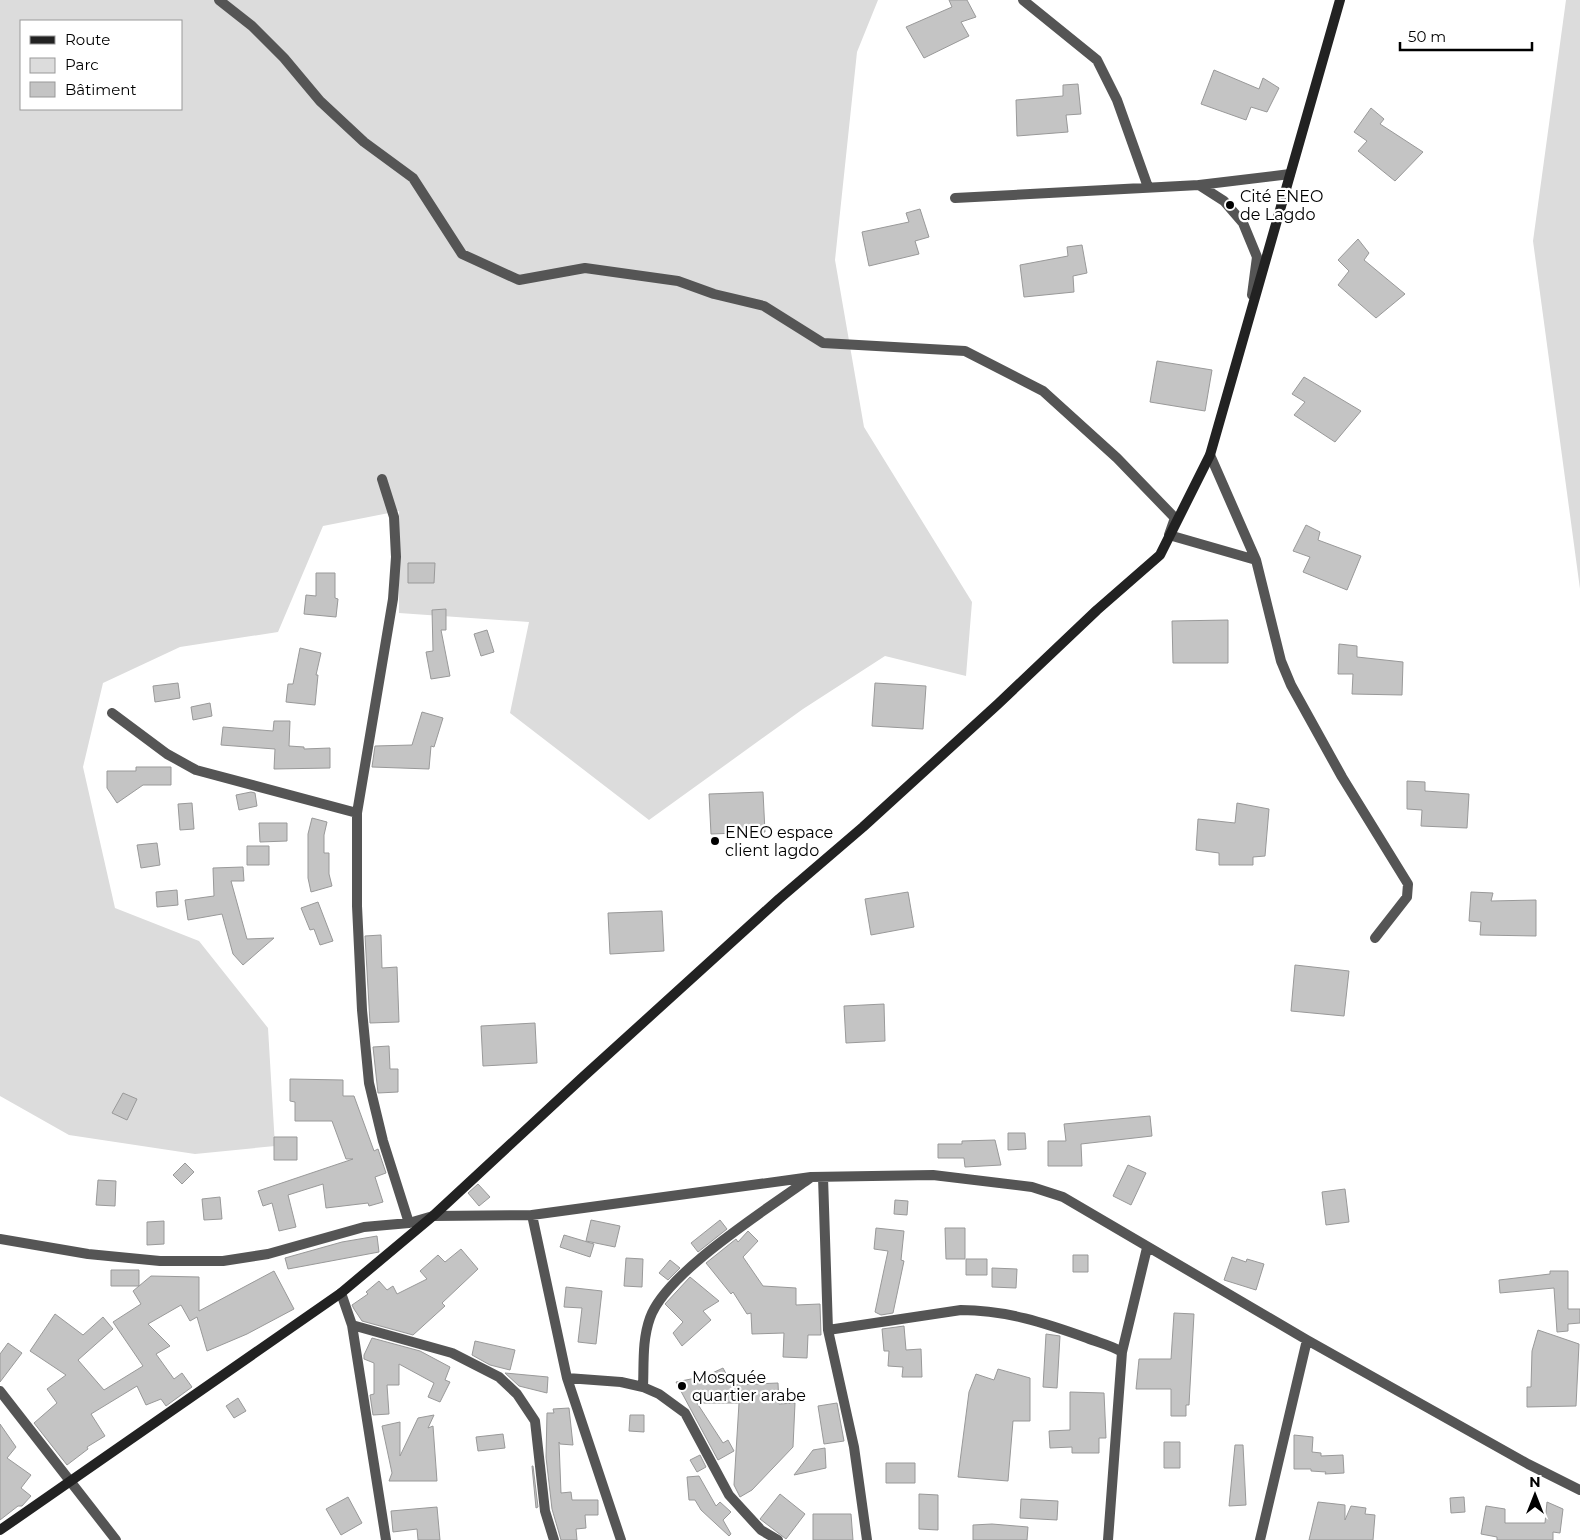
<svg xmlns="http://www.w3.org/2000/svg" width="1580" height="1540" viewBox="0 0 1580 1540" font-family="Montserrat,sans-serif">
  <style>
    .green { fill: #dcdcdc; fill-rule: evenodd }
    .building { fill: #c4c4c4; stroke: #999 }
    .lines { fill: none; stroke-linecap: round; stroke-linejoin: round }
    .street { stroke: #555; stroke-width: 10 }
    .secondary { stroke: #222; stroke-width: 10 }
    .poi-dot { fill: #000; stroke: #fff; stroke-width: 2 }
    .labels { text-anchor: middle; stroke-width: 4.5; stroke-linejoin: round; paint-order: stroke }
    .poi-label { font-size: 16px; fill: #000; stroke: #fff; text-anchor: start }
  </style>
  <rect width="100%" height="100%" fill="#fff"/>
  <!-- green -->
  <path class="green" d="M0,0H878L857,52L835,260L864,427L972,602L966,676L885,656L803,709L649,820L510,713L529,622L399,613V511L323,526L278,632L180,647L103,683L83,767L115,908L199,941L268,1028L275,1146L195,1154L69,1135L0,1096ZM21,21H181V109H21Z
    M1566,0H1580V589L1533,241Z"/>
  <!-- building -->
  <path class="building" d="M949,0H967L976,17L961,22L969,36L924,58L906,27L952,7Z
    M1214,70L1259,89L1263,78L1279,88L1267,112L1251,107L1246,120L1201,104Z
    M1078,84L1081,114L1066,115L1068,132L1017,136L1016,100L1063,96V85Z
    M1371,108L1384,119L1380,124L1423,152L1395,181L1358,151L1367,141L1354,132Z
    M920,209L929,237L915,241L919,254L869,266L862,232L909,222L906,213Z
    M1358,239L1369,253L1364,260L1405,294L1376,318L1338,285L1349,271L1338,260Z
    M1082,245L1087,273L1073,276L1074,292L1024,297L1020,265L1068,256L1067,247Z
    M1157,361L1212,370L1205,411L1150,402Z
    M1304,377L1361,411L1335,442L1294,415L1305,402L1292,394Z
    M1306,525L1320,532L1318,540L1361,556L1347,590L1303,572L1310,557L1293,551Z
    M408,563H435L434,583H408Z
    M316,573H335V598L338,599L336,617L304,614L306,595L316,596Z
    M446,609V630H441L450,676L431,679L426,652L433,651L432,610Z
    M1228,620V663H1173L1172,621Z
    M487,630L494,652L481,656L474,634Z
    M1339,644L1357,646V657L1403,662L1402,695L1352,694L1353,674H1338Z
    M300,648L321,653L316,675H318L315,705L286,702L288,684H293Z
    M178,683L180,698L155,702L153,686Z
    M875,683L926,686L923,729L872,726Z
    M210,703L212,716L193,720L191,707Z
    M422,712L443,718L434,747L431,746L429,769L372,767L375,746L412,745Z
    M274,721H290L289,746L304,747V749L330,748V768L274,769L275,749L221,745L223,727L273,731Z
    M136,767H171V785H143L117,803L107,788V771H136Z
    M1407,781L1425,782V791L1469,794L1467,828L1421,826L1422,810L1407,809Z
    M251,792L255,793L257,806L239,810L236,795Z
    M763,792L765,832L711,834L709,794Z
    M192,803L194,829L180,830L178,804Z
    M1237,803L1269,809L1265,856L1253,857V865H1219V853L1196,850L1198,819L1235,823Z
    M312,818L327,822L324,835V853H329V874L332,886L311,892L308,878V834Z
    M259,823H287V841L260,842Z
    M157,843L160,865L141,868L137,845Z
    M247,846H269V865H247Z
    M243,867L244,881H231L247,939L274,938L243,965L233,954L222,914L188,920L185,900L214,896L213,868Z
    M177,890L178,905L157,907L156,892Z
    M908,892L914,927L871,935L865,899Z
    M1471,892L1493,893L1491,901L1536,900V936L1480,935L1481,922L1469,921Z
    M318,902L333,941L320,945L314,929L310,930L301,908Z
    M662,911L664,951L610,954L608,913Z
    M381,935L382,968L397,967L399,1022L370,1023L365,936Z
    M1295,965L1349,971L1344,1016L1291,1011Z
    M884,1004L885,1041L846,1043L844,1006Z
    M535,1023L537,1063L483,1066L481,1026Z
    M389,1046L390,1069H398V1092L378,1093L373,1047Z
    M290,1079L343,1080V1096H354L374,1151L378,1149L386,1173L375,1177L383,1202L369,1206L368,1203L326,1208L323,1184L288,1195L296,1227L279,1231L272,1203L263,1206L258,1191L353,1159H346L332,1121H295V1102L290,1101Z
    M123,1093L137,1099L127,1120L112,1113Z
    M1150,1116L1152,1136L1081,1144L1082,1166H1048V1141H1066L1064,1124Z
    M1008,1133H1025L1026,1149L1008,1150Z
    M274,1137H297V1160H274Z
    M995,1140L1001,1165L965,1167L964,1158H938V1144H962V1141Z
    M185,1163L194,1172L182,1184L173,1175Z
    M1128,1165L1146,1173L1131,1205L1113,1196Z
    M98,1180L116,1181L115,1206L96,1205Z
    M478,1184L490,1197L479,1206L468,1193Z
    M1345,1189L1349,1222L1326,1225L1322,1192Z
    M220,1197L222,1219L204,1220L202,1199Z
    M895,1200L908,1201L907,1215L894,1214Z
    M591,1220L620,1226L615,1247L586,1241Z
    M720,1220L727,1229L698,1252L691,1243Z
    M164,1221V1244L147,1245V1222Z
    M876,1228L904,1231L901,1260L904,1261L893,1313L881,1315L875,1312L888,1251L874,1249Z
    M945,1228H965V1259H946Z
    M748,1231L758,1241L743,1257L763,1286L796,1288V1305L820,1304L821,1335H808L807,1358L783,1357L784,1333L752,1334L751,1313L747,1314L733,1292L731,1294L706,1263L736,1239L738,1242Z
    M564,1235L594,1244L590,1257L560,1247Z
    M377,1236L379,1252L288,1269L285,1258L342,1242Z
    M461,1249L478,1269L442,1303L445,1306L413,1335L362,1321L354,1309L352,1305L368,1294L366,1292L379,1281L387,1290L393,1286L397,1294L427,1279L420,1271L438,1255L445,1262Z
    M1073,1255H1088V1272H1073Z
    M1232,1257L1246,1262L1247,1259L1264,1264L1256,1290L1224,1280Z
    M626,1258L643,1259L642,1287L624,1286Z
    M966,1259H987V1275H966Z
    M670,1260L680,1268L668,1280L659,1273Z
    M992,1268L1017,1269L1016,1288L992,1287Z
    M111,1270H139V1286H111Z
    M274,1271L294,1309L247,1334L207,1351L197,1317L190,1321L181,1305L148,1324L170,1346L156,1354L174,1379L182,1373L192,1387L166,1406L161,1399L146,1405L137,1386L91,1414L105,1436L87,1447L88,1449L67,1465L34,1423L57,1403L47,1389L66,1375L30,1351L55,1314L83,1335L103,1317L113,1329L78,1360L104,1390L143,1366L113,1322L141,1304L133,1291L151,1276L199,1277V1311Z
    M1550,1271H1568V1309H1580V1323L1568,1324V1331L1557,1332L1554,1288L1500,1293L1499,1280L1550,1274Z
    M690,1277L719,1301L703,1311L711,1320L682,1346L673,1333L683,1322L665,1304Z
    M566,1287L602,1291L596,1344L578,1342L582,1308L564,1307Z
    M1174,1313L1194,1314L1189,1405H1186V1416H1171V1389H1136L1139,1359H1171Z
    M904,1326L906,1350L921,1349L922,1377H902L903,1367L888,1366L889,1351H884L882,1329Z
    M1538,1330L1579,1344L1576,1406L1527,1407V1387H1531L1532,1351Z
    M1046,1334L1060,1336L1057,1388L1043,1387Z
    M372,1338L420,1351L450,1367L445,1380L450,1382L440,1402L428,1397L434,1383L399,1364V1385H387L389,1414L373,1415L370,1395L374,1394V1363L364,1359V1355Z
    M475,1341L515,1350L510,1370L490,1365L472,1355Z
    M8,1343L22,1353L0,1382V1354Z
    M723,1368L732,1385L778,1383L779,1404L795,1403L793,1447L752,1490L740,1497L734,1485L739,1403H697L723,1443L728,1440L734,1451L718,1460L676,1382L706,1376Z
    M998,1369L1030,1378V1421H1013L1008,1481L958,1477L969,1392L976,1374L994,1380Z
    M505,1373L548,1377L547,1393L519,1386Z
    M1070,1392L1104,1393L1106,1438H1099V1453H1072V1447L1050,1448L1049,1431L1070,1430Z
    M238,1398L246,1411L234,1418L226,1406Z
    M837,1403L844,1441L824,1444L818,1406Z
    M569,1408L573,1445L560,1444L559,1442L561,1493L571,1492L572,1500H598V1515H585L586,1528L576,1529L577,1540H561L552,1509L546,1457L547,1413H554L553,1409Z
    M434,1415L428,1428L433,1426L437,1481H389L392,1473L382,1426L400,1422V1456L418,1418Z
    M630,1415H644V1432L629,1431Z
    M0,1424L16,1447L7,1458L31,1475L21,1488L31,1496L22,1506H18L0,1520Z
    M503,1434L505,1448L478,1451L476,1437Z
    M1294,1435L1313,1437L1312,1452L1321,1453V1456L1343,1455L1344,1473L1325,1474L1326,1472L1311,1471V1469H1294Z
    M1164,1442H1180V1468H1164Z
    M1235,1445H1243L1246,1505L1229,1506Z
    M825,1448L826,1468L794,1475L813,1450Z
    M700,1455L706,1467L697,1472L690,1460Z
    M886,1463H915V1483H886Z
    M532,1466H533L538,1507L536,1508Z
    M699,1476L716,1506L720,1502L731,1512L723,1520L731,1534L729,1536L701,1510L695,1500H689L687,1477Z
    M780,1494L805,1514L786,1539L760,1519Z
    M919,1494L938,1495V1530L919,1529Z
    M348,1497L362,1523L341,1535L326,1509Z
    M1464,1497L1465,1512L1451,1513L1450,1498Z
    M1021,1499L1058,1501L1057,1520L1020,1518Z
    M1318,1502L1345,1505V1520L1351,1506L1366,1508L1365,1514L1375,1515L1373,1540H1309Z
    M1547,1502L1563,1509L1560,1533L1553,1532V1540H1497V1537L1481,1534L1486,1506L1505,1509V1523H1545Z
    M437,1507L440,1540H418L417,1529L393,1532L391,1511Z
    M813,1514H851L853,1540H813Z
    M992,1524L1028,1527L1027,1540H973V1525Z"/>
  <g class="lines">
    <!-- street -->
    <path class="street" d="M219,0L252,26L284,58L320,101L364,142L413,178L462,254L519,280L585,268L678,281L714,294L764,306L823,343L965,351L1043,391L1117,458L1175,518L1169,535L1256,560
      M1023,0L1097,60L1117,100L1148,187
      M1199,185L1224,201L1243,223L1257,257L1252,295
      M955,198L1199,185L1290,174
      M1210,455L1256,560L1281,661L1291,685L1342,777L1408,884L1407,897L1375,938
      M382,479L394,517L396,557L393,599L357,813V906L362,1010L369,1083L383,1141L409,1223
      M112,713L167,754L196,770L357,813
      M823,1177L828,1330L854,1447L867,1540
      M532,1215L567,1378L621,1540
      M0,1239L88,1254L160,1261H223L268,1254L364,1227L409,1223L433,1216L532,1215L811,1177L933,1175L1032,1187L1063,1197L1307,1340L1528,1464L1580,1490
      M341,1293L352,1325L386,1540
      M352,1325L452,1353L499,1377L517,1394L535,1421L545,1511L554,1540
      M828,1330L961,1310C1006,1310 1045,1323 1087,1338C1100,1343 1111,1345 1122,1352
      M567,1378L621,1382L643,1387L659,1394L685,1413L729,1495L761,1530L778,1540
      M643,1387C644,1364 642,1340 650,1318C666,1272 769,1208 810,1178
      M0,1391L116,1540
      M1108,1540L1122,1352L1147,1248
      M1260,1540L1307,1340"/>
    <!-- secondary -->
    <path class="secondary" d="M0,1530L341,1293L433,1216L583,1077L779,899L863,827L998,704L1097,610L1160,555L1210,455L1340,0"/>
  </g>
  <!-- markers -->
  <g class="poi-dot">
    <circle cx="1230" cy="205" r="5"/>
    <circle cx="715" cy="841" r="5"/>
    <circle cx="682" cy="1386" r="5"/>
  </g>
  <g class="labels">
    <!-- poi labels -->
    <g class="poi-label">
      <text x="1240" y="202">Cité ENEO<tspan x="1240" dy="18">de Lagdo</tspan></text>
      <text x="725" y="838">ENEO espace<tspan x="725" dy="18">client lagdo</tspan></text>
      <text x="692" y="1383">Mosquée<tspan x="692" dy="18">quartier arabe</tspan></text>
    </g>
  </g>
  <!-- legend -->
  <rect x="20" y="20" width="162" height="90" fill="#ffffff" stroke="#999999"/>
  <rect x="30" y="36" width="25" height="8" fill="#222222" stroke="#999999"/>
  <text x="65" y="45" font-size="15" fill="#000000">Route</text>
  <rect x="30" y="58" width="25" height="15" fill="#dcdcdc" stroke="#999999"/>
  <text x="65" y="70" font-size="15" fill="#000000">Parc</text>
  <rect x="30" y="82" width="25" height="15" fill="#c4c4c4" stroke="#999999"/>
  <text x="65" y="95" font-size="15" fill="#000000">Bâtiment</text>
  <!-- north arrow -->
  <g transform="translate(1535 1495)" stroke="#ffffff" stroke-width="4" paint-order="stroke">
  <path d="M0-4L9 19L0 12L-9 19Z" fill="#000000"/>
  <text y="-8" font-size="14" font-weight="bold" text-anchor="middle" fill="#000000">N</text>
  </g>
  <!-- scale -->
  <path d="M1400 42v8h132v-8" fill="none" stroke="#000000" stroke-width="2.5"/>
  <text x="1408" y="42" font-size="15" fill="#000000" stroke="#ffffff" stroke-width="4" paint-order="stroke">50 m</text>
</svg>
